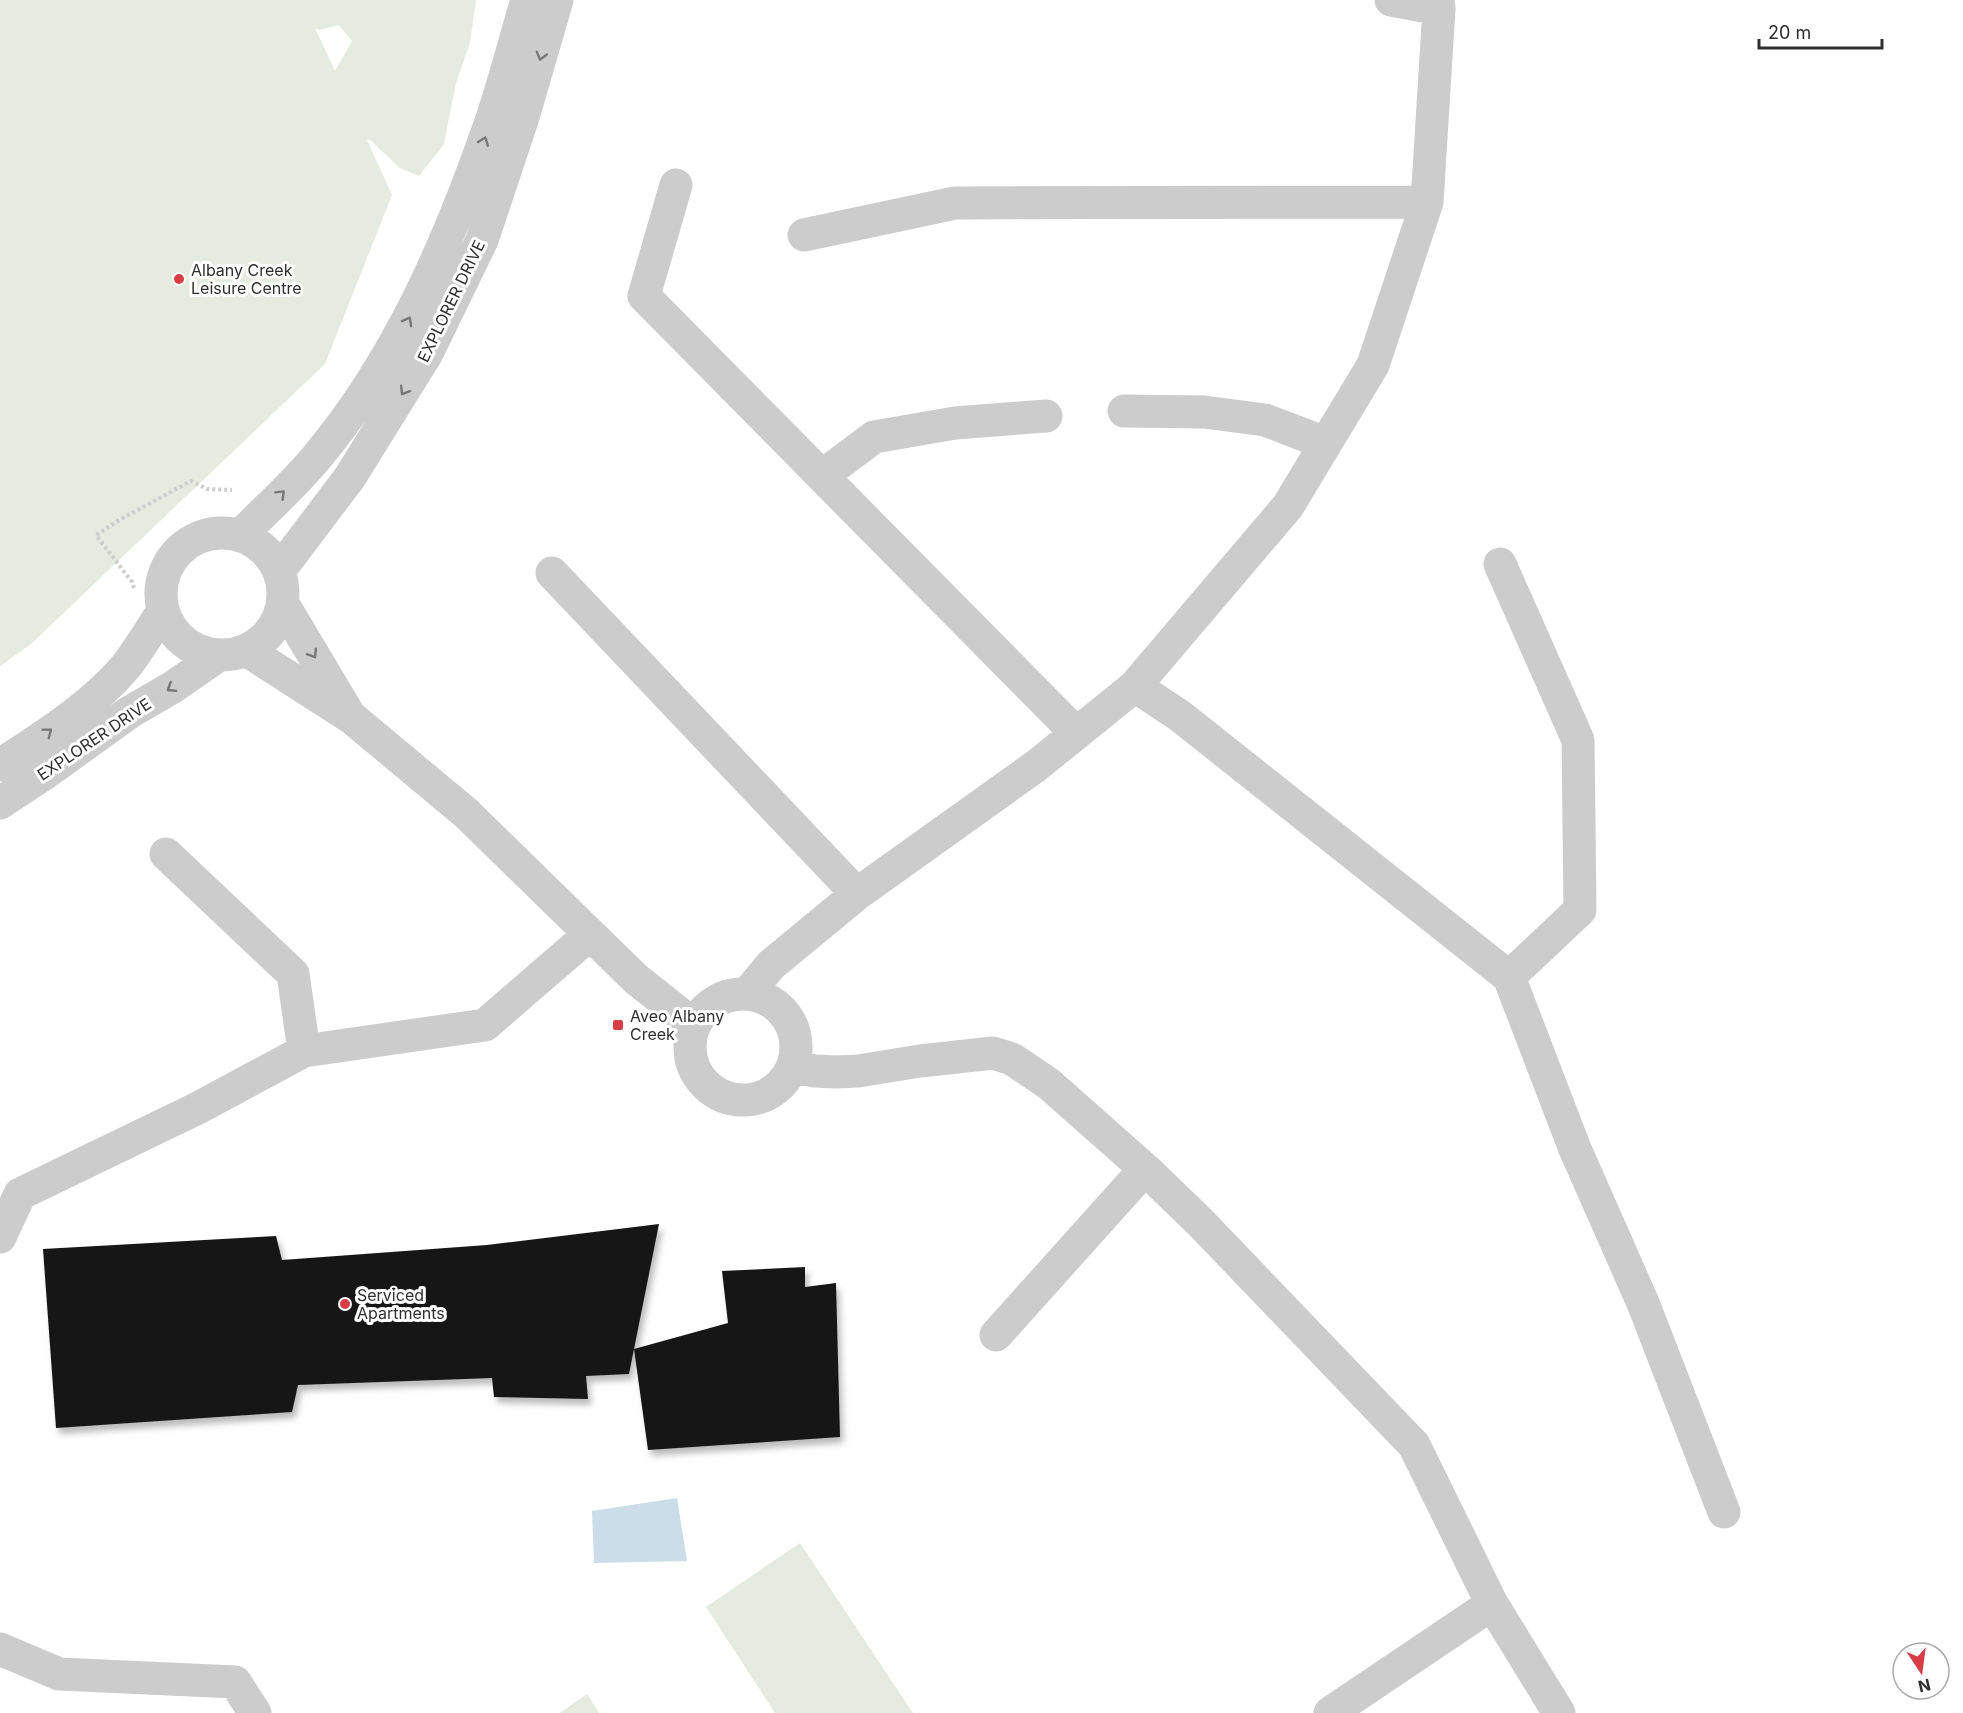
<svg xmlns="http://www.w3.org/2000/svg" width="1963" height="1713" viewBox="0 0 1963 1713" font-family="Inter,sans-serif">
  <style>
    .green { fill: #e5ebde; fill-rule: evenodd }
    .water { fill: #cbdde9 }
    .building { fill: #161616; filter: url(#shadow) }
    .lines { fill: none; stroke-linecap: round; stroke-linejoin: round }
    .path { stroke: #ccc; stroke-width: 4; stroke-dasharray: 3 3; stroke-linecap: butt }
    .minor { stroke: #ccc; stroke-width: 33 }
    .oneway { stroke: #767676 }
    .poi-dot { fill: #d93e47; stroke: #fff; stroke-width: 2 }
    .labels { text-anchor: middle; stroke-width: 6; stroke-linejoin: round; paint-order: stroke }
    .poi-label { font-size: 16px; fill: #2f2f2f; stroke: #fff; text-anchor: start }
    .street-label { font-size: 16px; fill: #2f2f2f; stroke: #fff }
  </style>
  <defs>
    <filter id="shadow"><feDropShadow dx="3.5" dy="6" stdDeviation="3" flood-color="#0004"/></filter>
  </defs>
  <rect width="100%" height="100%" fill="#fff"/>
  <!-- green -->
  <path class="green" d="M0,0H476L470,43L456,83L444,144L419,176L400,168L370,140H367L392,195L325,364L31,644L0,666ZM339,25L352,41L335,71L315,28L319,30Z
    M800,1543L913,1713H775L706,1607Z
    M587,1694L599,1713H560Z"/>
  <!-- water -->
  <path class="water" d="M677,1498L687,1561L594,1563L592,1511Z"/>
  <!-- building -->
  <path class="building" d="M659,1224L629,1374L586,1376L588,1399L494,1397L492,1378L298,1385L292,1412L56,1428L43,1249L276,1236L282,1260L487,1245Z
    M805,1267V1287L836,1283L840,1437L648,1450L634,1349L728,1323L722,1271Z"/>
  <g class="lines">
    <!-- path -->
    <path class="path" d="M134,588L132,582L96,535L121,519L191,481L207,489L232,490"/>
    <!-- minor -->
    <path class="minor" d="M1391,0L1439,9
      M676,185L644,296L1076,733
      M804,235L955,203L1427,202
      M1124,411L1204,412L1265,420L1325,443
      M822,476L874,437L955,423L1046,416
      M161 594a61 61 0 1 1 122 0a61 61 0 1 1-122 0Z
      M240,536C265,510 293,486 316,458C396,363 447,247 488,130C503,88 514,43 527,0
      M1500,564L1578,740L1580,910L1509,977
      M279,571L350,477L427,353L482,240L523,117L557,0
      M552,573L857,894
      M283,604L348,713
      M246,650L352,718L466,813L636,979L694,1025
      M1135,686L1288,506L1373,365L1427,202L1439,9L1438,0
      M0,765C43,737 94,705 127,665C140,648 151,629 163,611
      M0,803L44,774L130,712L173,687L219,655
      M166,854L293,974L304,1051
      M690 1047a53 53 0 1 1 106 0a53 53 0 1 1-106 0Z
      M747,994L771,965L857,894L1036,766L1135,686L1180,716L1509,977L1575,1149L1643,1303L1724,1512
      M793,1067L815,1071L836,1072L858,1071L920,1061L993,1053L1012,1059L1049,1084L1145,1169L1199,1221L1414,1445L1492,1604L1559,1713
      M0,1237L20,1194L198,1108L304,1051L485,1025L589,935
      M996,1335L1145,1169
      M0,1649L59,1674L235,1682L255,1713
      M1330,1713L1492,1604"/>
  </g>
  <!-- one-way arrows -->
  <defs><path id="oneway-chevron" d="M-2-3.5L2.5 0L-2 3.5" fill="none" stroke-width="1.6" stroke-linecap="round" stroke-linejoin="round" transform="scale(1.5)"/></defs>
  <g class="oneway">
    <use href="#oneway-chevron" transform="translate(541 56) rotate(106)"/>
    <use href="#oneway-chevron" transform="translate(484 141) rotate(-69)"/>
    <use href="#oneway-chevron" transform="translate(408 321) rotate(-61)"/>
    <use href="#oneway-chevron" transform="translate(404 391) rotate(122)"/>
    <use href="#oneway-chevron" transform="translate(281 494) rotate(-45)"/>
    <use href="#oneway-chevron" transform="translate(313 654) rotate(59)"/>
    <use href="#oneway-chevron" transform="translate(171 688) rotate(148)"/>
    <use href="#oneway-chevron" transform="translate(48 732) rotate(-37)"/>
  </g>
  <!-- markers -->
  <g class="poi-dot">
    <circle cx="179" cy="279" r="6"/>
    <rect x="612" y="1019" width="12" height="12" rx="3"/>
    <circle cx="345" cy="1304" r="6"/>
  </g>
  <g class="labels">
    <!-- poi labels -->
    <g class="poi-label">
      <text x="191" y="276">Albany Creek<tspan x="191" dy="18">Leisure Centre</tspan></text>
      <text x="630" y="1022">Aveo Albany<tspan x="630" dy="18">Creek</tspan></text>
      <text x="357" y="1301">Serviced<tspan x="357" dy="18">Apartments</tspan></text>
    </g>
    <!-- street labels -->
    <g class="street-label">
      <text transform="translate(451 301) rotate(-64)" y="6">EXPLORER DRIVE</text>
      <text transform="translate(94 739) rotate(-34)" y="6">EXPLORER DRIVE</text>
    </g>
  </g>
  <!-- north arrow -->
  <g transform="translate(1921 1671) rotate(167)"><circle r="28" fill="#ffffff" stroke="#acacac" stroke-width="1.5"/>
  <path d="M0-4.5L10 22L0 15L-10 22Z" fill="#d93e47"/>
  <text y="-9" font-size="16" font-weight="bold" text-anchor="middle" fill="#2f2f2f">N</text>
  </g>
  <!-- scale -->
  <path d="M1759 39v9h123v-9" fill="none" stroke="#2f2f2f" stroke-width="3"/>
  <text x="1768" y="39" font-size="18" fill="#2f2f2f" stroke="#ffffff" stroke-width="4.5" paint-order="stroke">20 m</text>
</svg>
